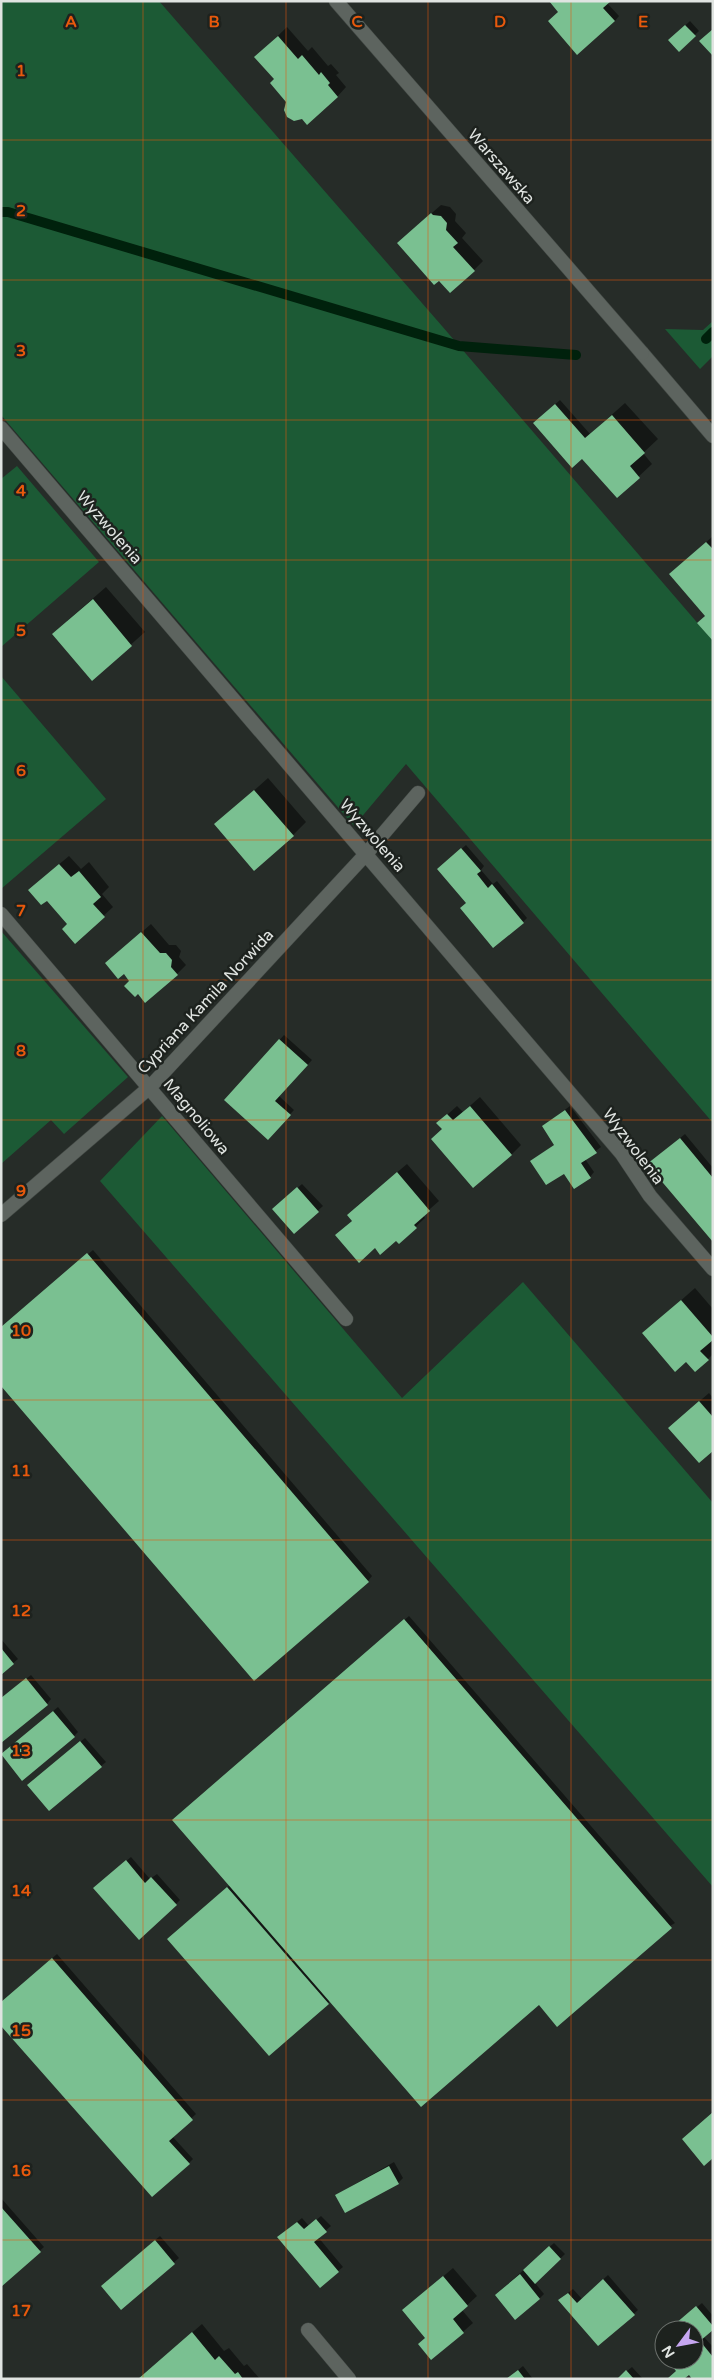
<svg xmlns="http://www.w3.org/2000/svg" width="714" height="2380" viewBox="0 0 714 2380" font-family="'Varela Round',sans-serif">
  <style>
    .green { fill: #1c5a35 }
    .shadow { fill: #0007 }
    .lines { fill: none; stroke-linecap: round; stroke-linejoin: round }
    .stream { stroke: #00210c; stroke-width: 10 }
    .building { fill: #7ac091 }
    .service-casing { stroke: #414743; stroke-width: 15 }
    .minor-casing { stroke: #414743; stroke-width: 15 }
    .tertiary-casing { stroke: #414743; stroke-width: 15 }
    .service { stroke: #5d645f; stroke-width: 14 }
    .minor { stroke: #5d645f; stroke-width: 14 }
    .tertiary { stroke: #5d645f; stroke-width: 14 }
    .grid { fill: none; stroke: #e8590c; stroke-width: 1; stroke-opacity: 0.55 }
    .labels { text-anchor: middle; stroke-width: 5; stroke-linejoin: round; paint-order: stroke }
    .street-label { font-size: 16px; fill: #e0e4e1; stroke: #1d221e }
    .grid-label { font-size: 16px; text-anchor: middle; font-weight: bold; fill: #e8590c; stroke: #1d221e; stroke-width: 5; stroke-linejoin: round; paint-order: stroke }
  </style>
  <rect width="100%" height="100%" fill="#262c28"/>
  <!-- green -->
  <path class="green" d="M1,1H159L442,326L713,641V1123L406,764L354,826L1,415Z
    M713,321V356L700,369L665,329L703,330Z
    M17,466L99,562L1,647V479Z
    M1,676L106,799L1,889Z
    M1,931L128,1077L64,1134L51,1120L1,1164Z
    M162,1116L402,1398L523,1282L713,1503V1887L100,1181Z"/>
  <!-- shadow -->
  <path class="shadow" d="M607,3L619,16L615,21H550Z
    M690,21L699,31L679,50L670,40Z
    M287,27L308,51L312,47L328,66L331,64L339,73L336,75L346,87L337,97L288,102L275,79L256,57Z
    M441,205L450,207L456,214L455,221L466,233L462,238L483,261L474,270L408,234Z
    M560,400L590,434L625,403L658,439L643,453L652,464L618,496L582,456L539,419Z
    M713,536V639L706,616L671,574Z
    M106,587L145,632L92,679L67,621Z
    M268,778L306,822L293,835L216,824Z
    M466,845L484,866L481,870L493,884L497,881L527,918L523,922L467,902L443,865Z
    M69,856L81,869L89,862L109,887L102,894L113,907L75,942L68,924L39,881Z
    M151,924L169,945H176L181,951L179,957L186,965L177,974L131,981L124,973L106,963Z
    M284,1035L312,1060L279,1096L294,1110L268,1138L226,1100Z
    M480,1097L521,1145L511,1155L443,1129L438,1123L457,1106L463,1112Z
    M570,1106L601,1147L585,1159L594,1172L590,1177L532,1161L555,1144L543,1126Z
    M685,1134L713,1168V1240L653,1160Z
    M407,1164L439,1201L423,1215L425,1218L399,1242L396,1239L376,1247L346,1226L353,1220L357,1206Z
    M302,1184L323,1206L294,1232L278,1205Z
    M93,1250L372,1576L368,1581L1,1328Z
    M695,1288L713,1309V1354L708,1359L686,1361L644,1333Z
    M709,1393L713,1398V1450L679,1419Z
    M409,1616L675,1923L539,2003L330,2001L269,2054L173,1934L230,1885L178,1816Z
    M1,1639L18,1659L1,1673Z
    M31,1675L51,1699L47,1704L1,1699Z
    M58,1707L78,1732L74,1736L6,1750Z
    M85,1738L106,1762L101,1766L33,1780Z
    M131,1857L150,1879L157,1874L180,1900L176,1904L100,1883Z
    M57,1954L196,2114L172,2136L193,2159L189,2163L1,2003Z
    M394,2162L403,2178L398,2183L336,2195Z
    M1,2198L44,2247L1,2285Z
    M321,2216L331,2226L318,2237L343,2267L338,2271L283,2233L302,2218L309,2226Z
    M160,2236L179,2258L121,2308L107,2281Z
    M554,2243L565,2254L535,2283L544,2294L540,2298L501,2290Z
    M453,2268L477,2296L462,2310L473,2323L432,2359L426,2338L404,2310Z
    M608,2275L638,2310L598,2345L564,2296L573,2289L582,2299Z
    M702,2303L713,2316V2328L703,2336L713,2347V2379L678,2371L668,2360H694V2330H669Z
    M202,2324L224,2351L229,2348L244,2366L247,2364L260,2379H138Z
    M523,2366L533,2379H507Z
    M632,2367L643,2379H618L621,2376Z"/>
  <g class="lines">
    <!-- stream -->
    <path class="stream" d="M1,212H8L459,346L576,355
      M706,339L713,332"/>
  </g>
  <!-- building -->
  <path class="building" d="M549,1H611L603,8L615,21L577,55L548,21L558,12Z
    M685,25L696,36L679,52L668,40Z
    M713,29V56L699,41Z
    M278,36L298,59L302,55L319,75L321,72L330,83L328,85L338,97L307,125L302,119L294,121L287,117L284,110L286,102L270,83L274,79L254,57Z
    M431,213L433,215L441,216L447,223L446,230L458,243L453,247L475,271L450,293L439,281L434,285L397,243Z
    M555,404L585,438L612,415L645,453L630,466L640,478L617,498L582,459L572,468L533,423Z
    M706,542L713,549V641L697,623L705,616L669,574Z
    M93,599L132,646L92,681L52,634Z
    M254,790L294,836L254,871L214,824Z
    M461,848L481,871L477,874L488,888L492,884L524,923L493,948L460,908L466,903L437,869Z
    M59,864L71,877L79,871L101,897L93,904L105,917L75,944L62,929L67,924L47,901L41,905L28,890Z
    M141,932L160,953H166L172,960L171,967L178,975L145,1003L138,994L135,997L124,986L129,981L124,974L118,979L105,963Z
    M279,1039L308,1065L275,1101L291,1115L268,1140L224,1100Z
    M470,1106L512,1155L473,1188L431,1139L442,1129L436,1123L447,1114L453,1120Z
    M565,1110L597,1153L581,1163L591,1178L574,1189L564,1174L546,1185L530,1161L554,1145L542,1126Z
    M680,1138L713,1178V1242L647,1164Z
    M397,1172L430,1211L414,1225L417,1228L399,1244L396,1241L380,1255L375,1248L359,1263L335,1235L352,1221L347,1215Z
    M297,1187L319,1212L294,1234L272,1209Z
    M87,1253L369,1582L254,1681L1,1386V1327Z
    M681,1300L713,1337V1340L700,1351L709,1360L695,1372L686,1362L675,1372L642,1333Z
    M699,1401L713,1417V1451L699,1463L668,1428Z
    M404,1619L672,1928L557,2027L539,2005L421,2107L172,1820Z
    M1,1648L14,1664L1,1675Z
    M26,1678L48,1705L1,1743V1698Z
    M53,1711L75,1737L22,1781L1,1754Z
    M80,1741L102,1767L49,1811L27,1785Z
    M126,1860L145,1883L151,1877L177,1905L139,1940L93,1888Z
    M227,1887L329,2004L269,2056L167,1939Z
    M52,1958L193,2120L169,2141L190,2164L152,2197L1,2026V2002Z
    M713,2112V2158L704,2166L682,2139Z
    M389,2166L399,2184L345,2213L335,2195Z
    M1,2207L41,2252L1,2287Z
    M316,2219L327,2232L314,2242L339,2272L320,2288L277,2237L297,2222L304,2229Z
    M155,2240L175,2264L121,2310L101,2286Z
    M549,2246L561,2259L535,2284L523,2270Z
    M520,2274L540,2299L515,2320L495,2295Z
    M443,2276L468,2306L453,2319L464,2333L431,2360L418,2344L425,2338L402,2310Z
    M603,2279L635,2315L598,2346L558,2300L568,2293L577,2303Z
    M696,2306L713,2326V2330L700,2341L713,2357V2379H692L689,2375L684,2379H667L676,2371L667,2360H694V2330H668Z
    M192,2332L215,2360L219,2356L235,2374L238,2372L243,2379H138Z
    M664,2334V2346L658,2339Z
    M518,2370L525,2379H506Z
    M626,2370L634,2379H617Z"/>
  <g class="lines">
    <defs>
      <path id="service" d="M308,2330L349,2379"/>
      <path id="minor" d="M642,353L713,436
        M1,428L622,1154L650,1196L713,1269
        M1,914L346,1319
        M1,1215L150,1087L366,854L418,793"/>
      <path id="tertiary" d="M336,1L642,353"/>
    </defs>
    <!-- service casing -->
    <use href="#service" class="service-casing"/>
    <!-- minor casing -->
    <use href="#minor" class="minor-casing"/>
    <!-- tertiary casing -->
    <use href="#tertiary" class="tertiary-casing"/>
    <!-- service -->
    <use href="#service" class="service"/>
    <!-- minor -->
    <use href="#minor" class="minor"/>
    <!-- tertiary -->
    <use href="#tertiary" class="tertiary"/>
  </g>
  <!-- grid -->
  <path class="grid" d="M143,1V2379M286,1V2379M428,1V2379M571,1V2379M1,140H713M1,280H713M1,420H713M1,560H713M1,700H713M1,840H713M1,980H713M1,1120H713M1,1260H713M1,1400H713M1,1540H713M1,1680H713M1,1820H713M1,1960H713M1,2100H713M1,2240H713"/>
  <g class="labels">
    <!-- street labels -->
    <g class="street-label">
      <text transform="translate(502 166) rotate(49)" y="6">Warszawska</text>
      <text transform="translate(110 527) rotate(49)" y="6">Wyzwolenia</text>
      <text transform="translate(373 835) rotate(49)" y="6">Wyzwolenia</text>
      <text transform="translate(205 1001) rotate(-47)" y="6">Cypriana Kamila Norwida</text>
      <text transform="translate(197 1116) rotate(50)" y="6">Magnoliowa</text>
      <text transform="translate(634 1146) rotate(53)" y="6">Wyzwolenia</text>
    </g>
  </g>
  <g class="grid-label">
    <text x="71" y="27">A</text>
    <text x="214" y="27">B</text>
    <text x="357" y="27">C</text>
    <text x="500" y="27">D</text>
    <text x="643" y="27">E</text>
    <text x="21" y="76">1</text>
    <text x="21" y="216">2</text>
    <text x="21" y="356">3</text>
    <text x="21" y="496">4</text>
    <text x="21" y="636">5</text>
    <text x="21" y="776">6</text>
    <text x="21" y="916">7</text>
    <text x="21" y="1056">8</text>
    <text x="21" y="1196">9</text>
    <text x="21" y="1336">10</text>
    <text x="21" y="1476">11</text>
    <text x="21" y="1616">12</text>
    <text x="21" y="1756">13</text>
    <text x="21" y="1896">14</text>
    <text x="21" y="2036">15</text>
    <text x="21" y="2176">16</text>
    <text x="21" y="2316">17</text>
  </g>
  <!-- border -->
  <rect width="714" height="2380" fill="none" stroke="#e0e4e1" stroke-width="5"/>
  <!-- north arrow -->
  <g transform="translate(679 2345) rotate(238)"><circle r="24" fill="#1d221e" stroke="#6b706c"/>
  <path d="M0-4L9 19L0 12L-9 19Z" fill="#c6a6f0"/>
  <text y="-8" font-size="14" font-weight="bold" text-anchor="middle" fill="#e0e4e1">N</text>
  </g>
</svg>
